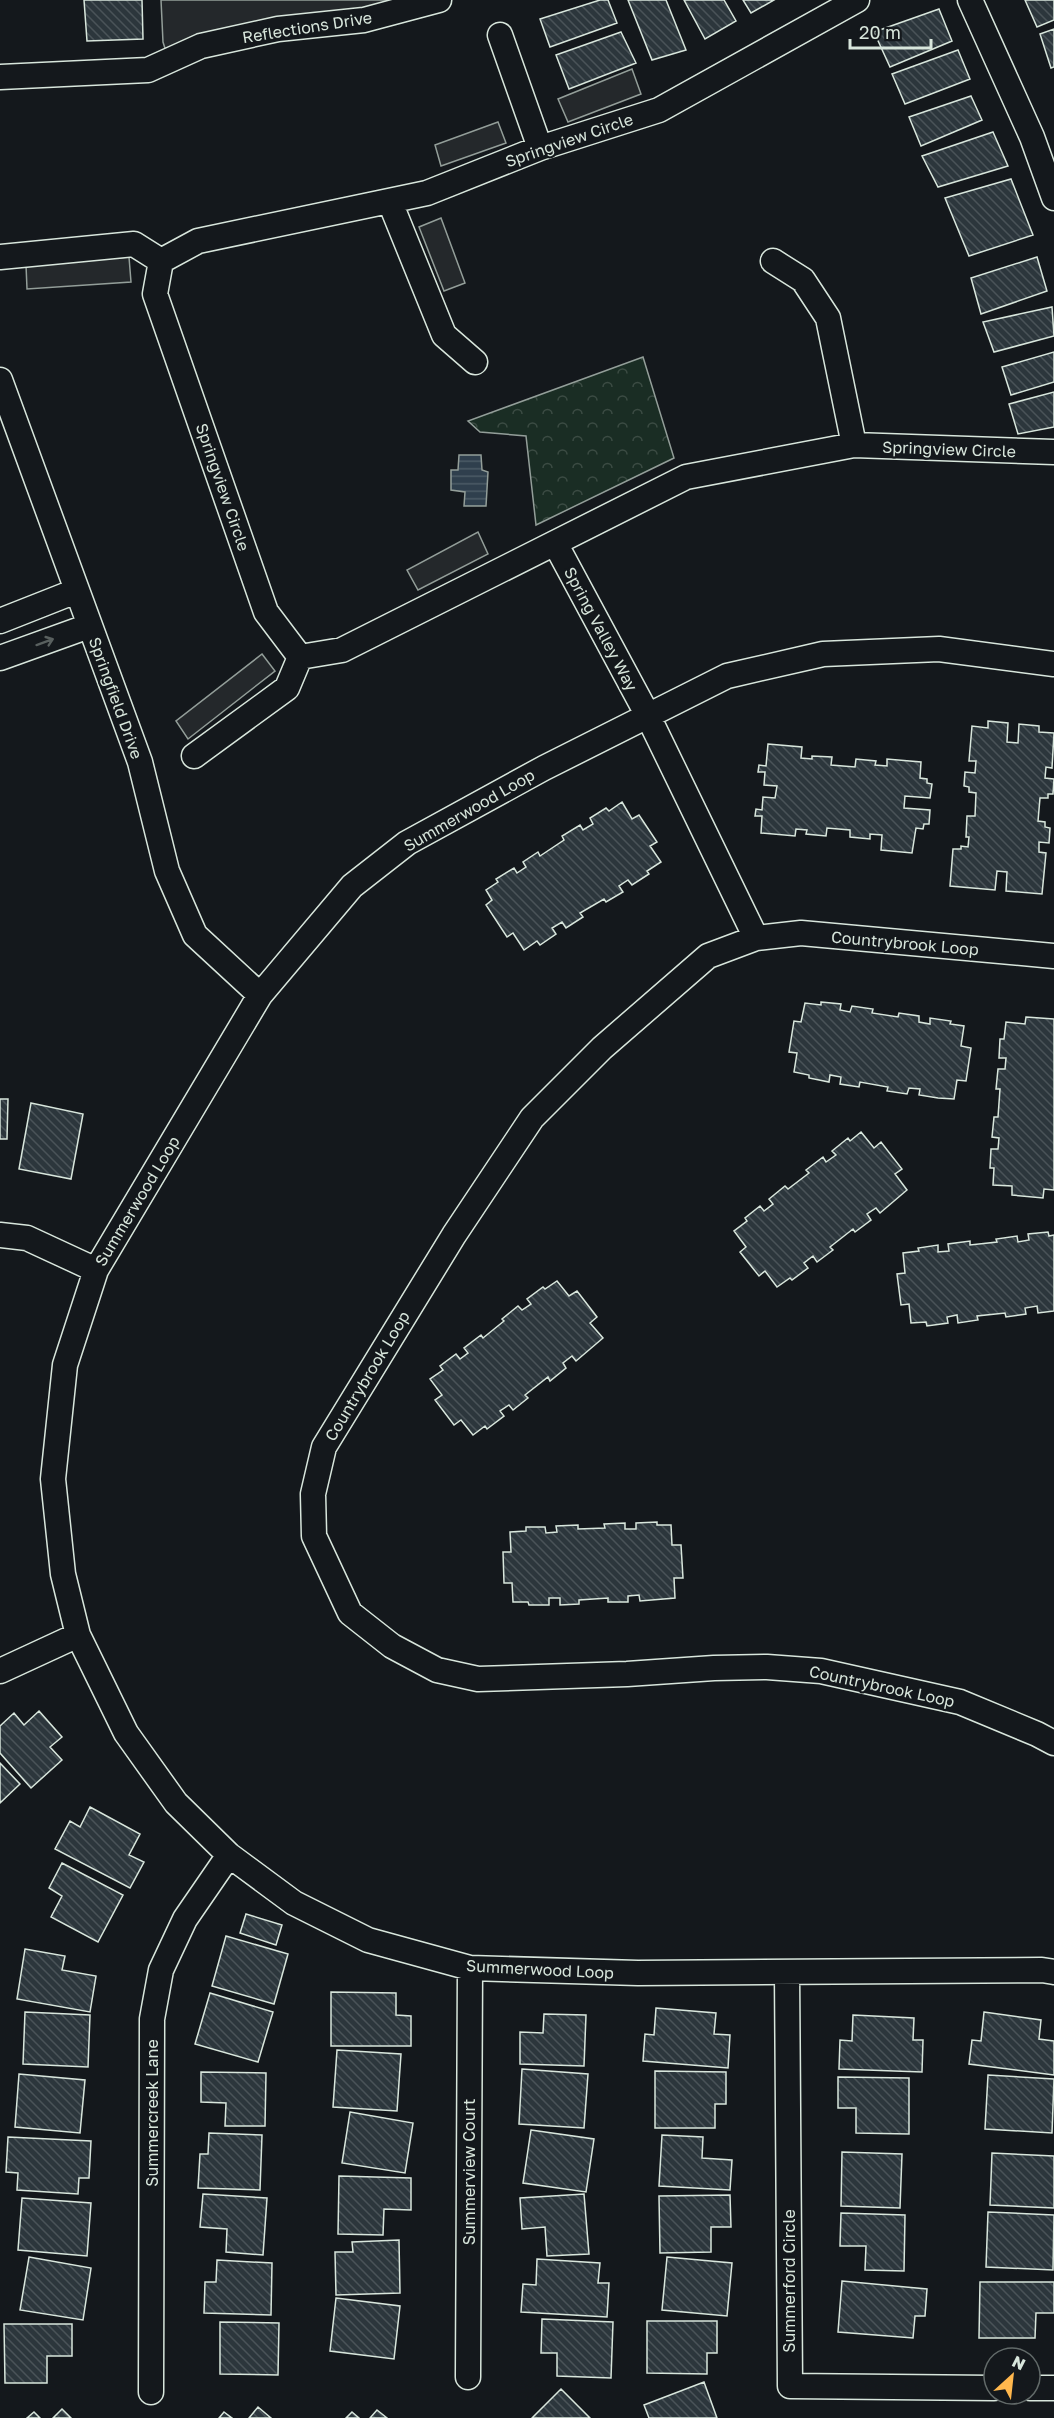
<svg xmlns="http://www.w3.org/2000/svg" width="1054" height="2418" viewBox="0 0 1054 2418" font-family="'Golos Text',sans-serif">
  <style>
    .forest { fill: url(#forest-crowns); stroke: #939e99; stroke-width: 1.5 }
    .parking { fill: #24282b; stroke: #939e99; stroke-width: 1.5 }
    .water { fill: url(#water-rules); stroke: #939e99; stroke-width: 1.5 }
    .building { fill: url(#building-back-hatch); stroke: #d8e6dc; stroke-width: 1.5 }
    .lines { fill: none; stroke-linecap: round; stroke-linejoin: round }
    .minor-casing { stroke: #d8e6dc; stroke-width: 27 }
    .minor { stroke: #14181c; stroke-width: 24 }
    .oneway { stroke: #59605f }
    .labels { text-anchor: middle; stroke-width: 4.5; stroke-linejoin: round; paint-order: stroke }
    .street-label { font-size: 16px; fill: #d8e6dc; stroke: #14181c }
  </style>
  <defs>
    <pattern id="forest-crowns" width="20" height="18" patternUnits="userSpaceOnUse" patternTransform="scale(1.5)"><rect width="20" height="18" fill="#1a2d24"/><path d="M2 6a3 3 0 1 1 6 0M12 15a3 3 0 1 1 6 0" fill="none" stroke="#3b4b43"/></pattern>
    <pattern id="water-rules" width="6" height="5" patternUnits="userSpaceOnUse" patternTransform="scale(1.5)"><rect width="6" height="5" fill="#2f3f4d"/><path d="M0 2.5h6" fill="none" stroke="#4c5b66"/></pattern>
    <pattern id="building-back-hatch" width="6" height="6" patternUnits="userSpaceOnUse" patternTransform="scale(1.5)"><rect width="6" height="6" fill="#2c363c"/><path d="M-1 5l2 2M0 0l6 6M5-1l2 2" fill="none" stroke="#4a5358"/></pattern>
  </defs>
  <rect width="100%" height="100%" fill="#14181c"/>
  <!-- forest -->
  <path class="forest" d="M643,357L674,458L536,525L526,436L480,432L468,421Z"/>
  <!-- parking -->
  <path class="parking" d="M161,0H432L169,61L163,42Z
    M632,69L641,94L568,122L558,99Z
    M498,122L506,143L441,166L435,145Z
    M441,218L465,283L444,291L419,227Z
    M129,257L131,282L27,289L26,265Z
    M478,532L488,554L418,590L407,570Z
    M262,654L275,671L188,739L176,721Z"/>
  <!-- water -->
  <path class="water" d="M459,455H481L482,470L488,472L486,506H464L465,492L451,490V470H458Z"/>
  <!-- building -->
  <path class="building" d="M84,0H142L143,39L87,41Z
    M600,0H608L617,23L550,47L540,19Z
    M628,0H666L686,50L652,60Z
    M684,0H724L736,21L705,39Z
    M743,0H774L751,13Z
    M1025,0H1054V20L1037,27Z
    M939,9L952,41L890,67L874,32Z
    M1054,29V67L1051,68L1040,34Z
    M621,32L636,63L569,89L556,55Z
    M958,50L970,79L905,104L892,74Z
    M971,96L982,120L921,146L909,117Z
    M993,132L1008,166L938,187L922,156Z
    M1011,179L1033,235L969,256L945,198Z
    M1037,257L1047,291L981,314L971,278Z
    M1052,307L1054,336L994,352L983,322Z
    M1054,352V382L1011,395L1002,367Z
    M1054,392V427L1018,434L1009,404Z
    M988,721L1008,723L1007,742L1018,743L1019,724L1039,726V732L1054,733L1052,768L1046,767L1045,778L1054,779L1053,794H1048V798H1040L1038,821L1045,822V827L1050,828L1049,843L1039,842V852L1046,853L1042,894L1006,891L1007,872L997,871L995,890L950,886L953,849H961V846L968,847L969,837H966L967,816H975L976,793L969,792V787L964,786L965,772L975,773L976,761H969L972,726L988,728Z
    M768,744L802,747L801,758L812,759V756L832,757L831,765L855,767L856,759L876,761L875,765L887,766V759L921,762L920,778L927,779V783L932,784L930,798L905,796L904,808L930,810L929,824H924L923,829L916,828L912,853L881,850L882,835L870,834V839L850,837V830L827,828L826,836L806,834L807,830L796,829L795,836L761,833L762,816H755L756,809L762,810L763,797L775,798L777,786L764,785L765,772H758L759,765L766,766Z
    M622,802L632,819L639,815L657,842L650,846L661,862L647,871L649,874L632,885L628,880L619,886L623,892L606,902L604,899L580,913L583,917L566,928L562,922L552,928L556,934L540,945L537,941L524,950L513,933L507,937L486,905L492,900L486,890L498,882L496,879L514,868L517,873L526,867L523,862L538,852L540,856L564,840L562,836L580,825L583,830L593,824L590,818L606,808L609,811Z
    M821,1002L841,1004L840,1010L850,1012L852,1006L873,1009L872,1013L898,1017L899,1013L919,1016V1022L930,1024V1018L951,1021L950,1024L964,1026L961,1046L971,1048L966,1081L957,1080L954,1099L938,1098L919,1095L920,1089L909,1088L907,1094L887,1091L888,1087L860,1082L859,1087L840,1084L841,1077L830,1075L829,1082L809,1078V1075L794,1072L797,1053L789,1052L794,1021L801,1022L805,1003L821,1005Z
    M1026,1017L1054,1019V1190L1044,1189L1043,1198L1012,1195V1186L993,1185L994,1168H990L991,1149H998L999,1138L992,1137L994,1117H998L1000,1089H996L998,1069H1005L1006,1058H999L1000,1039H1004L1006,1022L1025,1024Z
    M0,1099H8L7,1139H0Z
    M31,1103L83,1114L71,1179L19,1169Z
    M861,1132L874,1148L881,1142L902,1169L895,1174L907,1190L880,1213L876,1208L867,1214L871,1220L855,1232L853,1229L830,1247L833,1250L817,1262L813,1256L804,1263L808,1268L792,1280L790,1278L777,1287L765,1271L759,1276L740,1252L746,1247L734,1231L747,1221L745,1218L760,1206L764,1211L773,1204L769,1199L785,1186L788,1189L809,1173L806,1170L823,1157L826,1162L836,1155L832,1151L848,1138L850,1141Z
    M1048,1232L1049,1236L1054,1235V1311L1038,1313L1037,1306L1025,1308L1026,1314L1006,1317L1005,1313L977,1316L978,1320L958,1323L957,1315L947,1317L948,1323L927,1326L926,1322L911,1323L909,1304L901,1305L897,1274L905,1273L903,1253L919,1251L918,1248L938,1245V1252L949,1251L948,1244L970,1241V1245L997,1242L996,1239L1017,1236L1018,1242L1029,1240L1028,1234Z
    M557,1281L569,1296L577,1291L597,1317L590,1323L603,1338L576,1361L572,1356L563,1363L566,1368L550,1381L548,1377L525,1395L528,1398L513,1410L509,1405L500,1411L504,1416L487,1429L485,1426L473,1435L461,1420L454,1425L435,1400L442,1395L430,1379L443,1370L440,1366L456,1354L460,1359L468,1353L464,1348L481,1335L483,1338L504,1321L502,1319L518,1306L522,1310L531,1304L527,1299L543,1287L545,1289Z
    M657,1522V1525H671L672,1545H681L683,1578H674L675,1598L640,1601L639,1595L628,1596V1602H608V1598L579,1600V1604L560,1605V1598H549V1605H529L528,1602H513L512,1583H504L503,1552H511L510,1532L526,1531V1527H545L546,1533L557,1532L556,1526L578,1525V1529L605,1528L604,1524L625,1523V1529H636V1523Z
    M39,1711L62,1737L50,1747L62,1760L31,1788L0,1753V1726L14,1713L24,1725Z
    M0,1763L20,1784L0,1803Z
    M90,1807L140,1834L129,1855L144,1862L130,1888L55,1849L70,1821L80,1827Z
    M62,1863L123,1895L98,1942L51,1917L62,1896L49,1888Z
    M246,1914L282,1925L276,1945L240,1933Z
    M226,1936L288,1954L274,2004L212,1986Z
    M25,1949L65,1956L62,1970L96,1976L90,2012L17,1999Z
    M331,1992L396,1993V2015L411,2016V2046H331Z
    M210,1993L273,2012L258,2062L195,2044Z
    M656,2008L716,2013L714,2034L730,2035L728,2068L643,2061L645,2034L654,2035Z
    M25,2012L90,2015L88,2067L23,2064Z
    M984,2012L1041,2020L1039,2039L1054,2041V2075L969,2064L972,2040L981,2041Z
    M544,2014L586,2015L584,2066L520,2064V2032L543,2033Z
    M853,2015L914,2018L913,2040H923L922,2072L839,2069L840,2040L852,2041Z
    M337,2050L401,2054L397,2111L333,2107Z
    M522,2069L588,2074L584,2128L519,2124Z
    M655,2071L726,2072V2104H715V2128H655Z
    M201,2072L266,2073L265,2126H225L226,2103L201,2102Z
    M19,2074L85,2080L80,2133L15,2127Z
    M988,2075L1054,2079L1052,2133L985,2129Z
    M838,2077L909,2078V2134L856,2133V2108H838Z
    M350,2112L413,2123L405,2173L342,2163Z
    M531,2130L594,2139L586,2192L523,2183Z
    M209,2133L262,2135L260,2190L198,2188L200,2154H208Z
    M662,2135L703,2137L702,2158L732,2160L730,2190L659,2186Z
    M8,2137L91,2141L89,2178H79L78,2194L17,2190L18,2173L6,2172Z
    M842,2152L902,2154L900,2208L841,2206Z
    M992,2153L1054,2156V2208L990,2205Z
    M339,2176L411,2178V2210L384,2209L383,2235L338,2234Z
    M203,2194L267,2198L263,2255L226,2252L227,2229L200,2227Z
    M584,2194L589,2254L547,2256L545,2227L522,2229L520,2198Z
    M730,2195L731,2227H711V2252L660,2253L659,2196Z
    M22,2198L91,2203L87,2256L18,2250Z
    M988,2212L1054,2215L1053,2270L986,2267Z
    M841,2213L905,2215L904,2271L865,2270L866,2246H840Z
    M399,2240L400,2293L336,2295L335,2252H353L352,2242Z
    M29,2257L91,2268L83,2320L20,2310Z
    M667,2257L732,2263L727,2316L662,2310Z
    M537,2259L600,2263L598,2283H609L607,2317L521,2312L523,2284L536,2285Z
    M217,2260L272,2263L271,2315L204,2313L205,2282H216Z
    M842,2281L927,2289L925,2316H915L913,2338L838,2332Z
    M980,2282H1054V2313H1036L1035,2338H979Z
    M336,2298L400,2306L394,2359L330,2351Z
    M542,2319L613,2322L611,2378L557,2376V2353H541Z
    M647,2321H717V2353H707V2374L647,2373Z
    M220,2322L279,2323L278,2375L220,2374Z
    M4,2324H72V2356H47V2383H5Z
    M704,2382L717,2418H649L644,2405Z
    M561,2389L590,2418H532Z
    M258,2407L271,2418H249Z
    M62,2409L71,2418H53Z
    M377,2410L387,2418H370Z
    M34,2412L40,2418H27Z
    M224,2412L232,2418H219Z
    M352,2412L359,2418H346Z"/>
  <g class="lines">
    <defs>
      <path id="minor" d="M970,0L1032,137L1054,198
        M500,35L540,148
        M0,77L148,70L201,46L278,29L364,20L439,0
        M390,202L444,335L475,362
        M0,257L134,244L161,261
        M773,261L803,280L828,318L854,445
        M0,380L140,762L167,871L195,935L260,995
        M555,543L647,714L756,938
        M0,621L76,591
        M300,657L266,612L155,294L161,261L198,241L427,193L540,148L659,110L857,0
        M300,657L342,650L686,477L854,445L1054,452
        M0,658L89,626
        M1054,664L939,649L823,654L727,676L544,768L407,843L352,886L260,995L96,1270L65,1365L53,1479L63,1574L78,1635L126,1733L176,1803L229,1855L294,1903L368,1940L470,1968L638,1973L1042,1970L1054,1972
        M194,756L287,688L300,657
        M1054,956L801,933L756,938L708,956L602,1048L532,1118L454,1235L324,1447L313,1494L314,1536L350,1613L392,1646L437,1670L478,1679L627,1674L714,1668L767,1667L821,1671L960,1702L1037,1734L1054,1743
        M0,1235L27,1238L96,1270
        M0,1671L78,1635
        M787,1972L790,2386L994,2388
        M468,2377L470,1968
        M1030,2388H1054
        M151,2392L152,2019L161,1970L185,1919L229,1855"/>
    </defs>
    <!-- minor casing -->
    <use href="#minor" class="minor-casing"/>
    <!-- minor -->
    <use href="#minor" class="minor"/>
  </g>
  <!-- one-way arrows -->
  <defs><path id="oneway-shaft" d="M-6 0H5M1.5-3L5.5 0L1.5 3" fill="none" stroke-width="1.6" stroke-linecap="round" stroke-linejoin="round" transform="scale(1.5)"/></defs>
  <use class="oneway" href="#oneway-shaft" transform="translate(45 642) rotate(-20)"/>
  <g class="labels">
    <!-- street labels -->
    <g class="street-label">
      <text transform="translate(307 27) rotate(-9)" y="6">Reflections Drive</text>
      <text transform="translate(569 140) rotate(-19)" y="6">Springview Circle</text>
      <text transform="translate(949 449) rotate(2)" y="6">Springview Circle</text>
      <text transform="translate(223 487) rotate(71)" y="6">Springview Circle</text>
      <text transform="translate(601 629) rotate(62)" y="6">Spring Valley Way</text>
      <text transform="translate(116 698) rotate(70)" y="6">Springfield Drive</text>
      <text transform="translate(469 810) rotate(-30)" y="6">Summerwood Loop</text>
      <text transform="translate(905 943) rotate(5)" y="6">Countrybrook Loop</text>
      <text transform="translate(137 1201) rotate(-59)" y="6">Summerwood Loop</text>
      <text transform="translate(367 1376) rotate(-59)" y="6">Countrybrook Loop</text>
      <text transform="translate(882 1686) rotate(12)" y="6">Countrybrook Loop</text>
      <text transform="translate(540 1969) rotate(3)" y="6">Summerwood Loop</text>
      <text transform="translate(152 2113) rotate(-90)" y="6">Summercreek Lane</text>
      <text transform="translate(469 2172) rotate(-90)" y="6">Summerview Court</text>
      <text transform="translate(789 2281) rotate(-90)" y="6">Summerford Circle</text>
    </g>
  </g>
  <!-- north arrow -->
  <g transform="translate(1012 2376) rotate(27)"><circle r="28" fill="#14181c" stroke="#626a69" stroke-width="1.5"/>
  <path d="M0-4.5L10 22L0 15L-10 22Z" fill="#ffb74d"/>
  <text y="-9" font-size="16" font-weight="bold" text-anchor="middle" fill="#d8e6dc">N</text>
  </g>
  <!-- scale -->
  <path d="M850 39v9h81v-9" fill="none" stroke="#d8e6dc" stroke-width="3"/>
  <text x="859" y="39" font-size="18" fill="#d8e6dc" stroke="#14181c" stroke-width="4.5" paint-order="stroke">20 m</text>
</svg>
